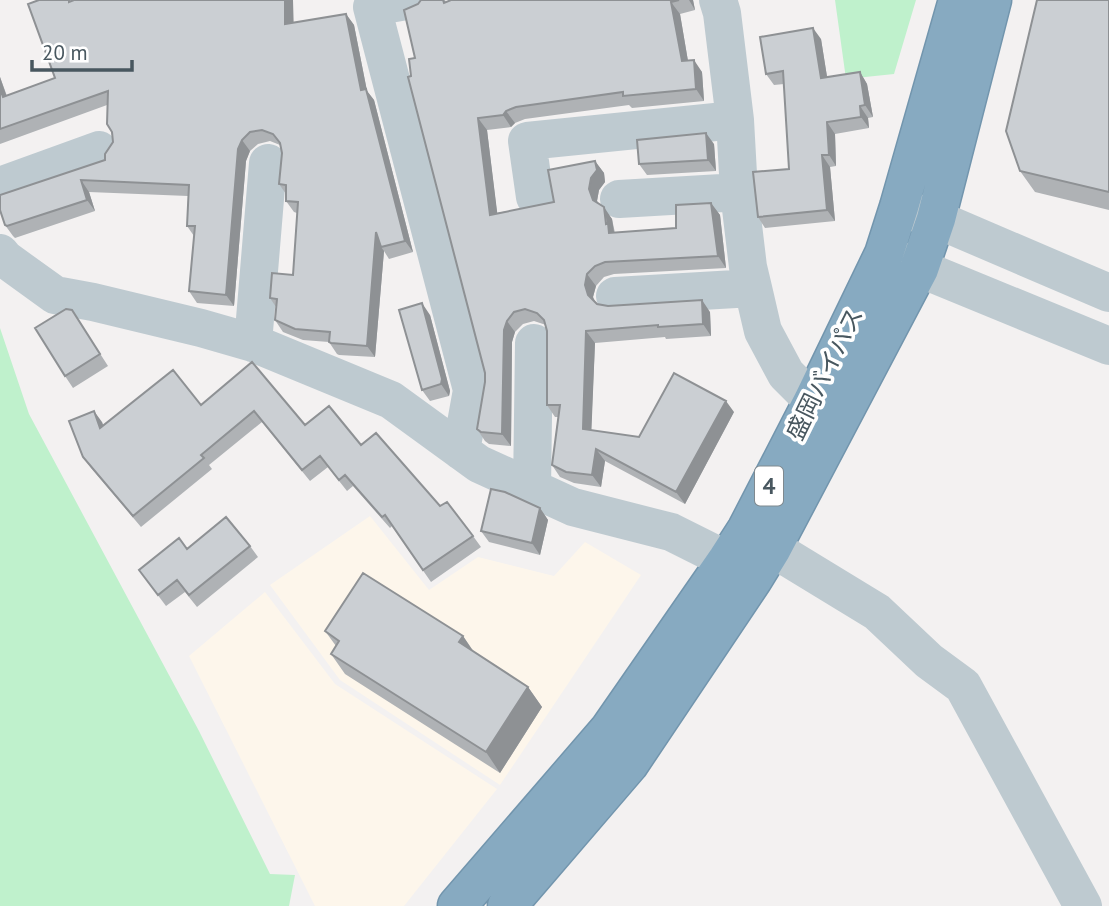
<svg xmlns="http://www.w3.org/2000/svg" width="1109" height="906" viewBox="0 0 1109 906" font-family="'PT Sans','Noto Sans JP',sans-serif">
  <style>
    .commercial { fill: #fdf6eb }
    .green { fill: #bff1cc }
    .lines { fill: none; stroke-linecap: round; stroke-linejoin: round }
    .highway-casing { stroke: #7295ad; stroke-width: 41 }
    .minor { stroke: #becad0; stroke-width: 38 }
    .highway { stroke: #87aac1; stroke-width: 38 }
    .wall { fill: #afb2b5 }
    .shaded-wall { fill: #8e9194 }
    .building { fill: #cbcfd3; stroke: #8e9194; stroke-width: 2 }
    .labels { text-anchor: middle; stroke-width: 7; stroke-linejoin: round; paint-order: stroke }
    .shield { fill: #fff; stroke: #7f898f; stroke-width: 2 }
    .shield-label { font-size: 23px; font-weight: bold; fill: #48575f }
    .street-label { font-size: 24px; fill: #48575f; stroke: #fff }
  </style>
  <rect width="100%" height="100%" fill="#f3f1f1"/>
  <!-- commercial -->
  <path class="commercial" d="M370,516L429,590L478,557L554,576L585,542L641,575L500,785L340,680L270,585Z
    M265,592L335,684L497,789L404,906H315L189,656Z"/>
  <!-- green -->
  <path class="green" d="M835,0H916L894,74L846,79Z
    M0,328L29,414L199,731L270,874L295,875L289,906H0Z"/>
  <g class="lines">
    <defs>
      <path id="highway" d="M457,906L609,730L727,560L747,529L813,401L884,254L899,207L958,0
        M507,906L629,764L753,579L772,548L919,269L936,219L992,0"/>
    </defs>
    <!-- highway casing -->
    <use href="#highway" class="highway-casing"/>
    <!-- minor -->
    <path class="minor" d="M412,0L372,7L472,390L461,451
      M718,0L722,13L735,120L739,192L748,267L753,288L763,331L786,374L813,401
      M0,186L99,150
      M535,197L527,141L735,120
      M619,199L739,192
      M904,209L936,219L1109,293
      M0,253L5,259L55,295L93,302L201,328L253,343L391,400L479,464L573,507L671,532L727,560
      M887,255L1109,346
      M615,296L753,288
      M253,343L268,163
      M532,489L534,343
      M772,548L877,612L929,661L963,686L1083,906"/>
    <!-- highway -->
    <use href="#highway" class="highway"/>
  </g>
  <!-- wall -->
  <path class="wall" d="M39,0H293V23L346,14L354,25L367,91L374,100L413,252L389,259L384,251L375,357L339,355L337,354L329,342L303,340L283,332L275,320L276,307L270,298L293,275L297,213L294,212L286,201V194L279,184L282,153L280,145L270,141L258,144L250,151L246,161L234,306L197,303L189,291L194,236L187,226L188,196L89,192L95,211L15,238L13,236L5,225L105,160L113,142L107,105L0,144V77L7,96L55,78Z
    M421,0H445L446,2L451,0H693L695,10L680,14L688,61L702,72L704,101L632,108L629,105L525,119L515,123L511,127L487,130L497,213L554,202L595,161L604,173L605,182L599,190L597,201L612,219L615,233L676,228L711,203L720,215L726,268L614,274L604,277L596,286L593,297L595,301L597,304L608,306L710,312L711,336L666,339L665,337L595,343L591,430L639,437L734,412L685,504L605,461L601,487L574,483L560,477L552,465L558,417H555L547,405V331L546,325L534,321L523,324L515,332L512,342L511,446L489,444L485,441L477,429L485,382V373L411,76L415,58L418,4Z
    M1109,0V210L1035,192L1020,171Z
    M821,39L827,77L860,72L867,84L873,117L868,118L869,128L835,134L836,166L830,167L835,221L765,228L758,217L789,169L784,84L774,85L766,74Z
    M714,144L716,171L647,175L639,164Z
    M72,310L108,366L73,388L65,376Z
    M430,315L450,391L449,396L430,401L422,390Z
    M252,362L305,425L361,445L440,506L473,536L481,547L431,582L392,526L390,528L353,486L347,491L328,467L310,481L262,422L209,465L212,469L141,527L91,468L83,457L102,422L103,426L201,405Z
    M540,508L548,520L540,555L489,542L481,531Z
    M250,546L258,557L197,607L185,592L166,606L139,570L187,549Z
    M325,631L463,636L474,652L528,687L542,707L500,773L345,674L331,654L336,646Z"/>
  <!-- shaded-wall -->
  <path class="shaded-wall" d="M285,0H293L294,35L285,24Z
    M689,0H693L695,10Z
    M671,2L680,14L690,73L682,61Z
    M346,14L354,25L367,91L374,100L413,252L405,241L361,90Z
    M813,28L821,39L829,89L821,78Z
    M694,60L702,72L704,101L696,89Z
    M860,72L867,84L873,117L865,105Z
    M0,77L11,109L3,97L0,88Z
    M860,106L868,118L869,128L861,117Z
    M506,111L515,123L511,127L503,115Z
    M478,118L487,130L499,227L490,215Z
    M827,122L835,134L836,166L829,155Z
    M706,133L714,144L716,171L708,160Z
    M242,140L250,151L246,161L234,306L226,295L238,149Z
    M822,155L830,167L835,221L827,210Z
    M595,161L604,173L605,182L599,190L597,201L601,212L593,200L589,189Z
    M81,180L89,192L95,211L87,200Z
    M711,203L720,215L726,268L718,256Z
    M604,207L612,219L614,232L617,235L609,233Z
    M376,232L381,247L384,251L375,357L367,346Z
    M587,274L596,286L593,297L596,307L588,295L585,285Z
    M702,300L710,312L711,336L703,324Z
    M422,303L430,315L450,391L449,396L441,384Z
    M507,321L515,332L512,342L511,446L502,434L504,330Z
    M586,331L595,343L591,441L583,429Z
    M726,401L734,412L685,504L676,492Z
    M94,411L102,422L108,439L100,428Z
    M596,449L605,461L601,487L592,475Z
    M540,508L548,520L540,555L532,543Z
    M463,636L477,657L459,642Z
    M528,687L542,707L500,773L486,752Z"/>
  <!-- building -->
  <path class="building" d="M39,0H69V2L74,0H285V24L346,14L361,90L366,89L405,241L381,247L376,232L367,346L331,343L329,342L330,332L295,329L275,320L277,299L270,298L272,273L293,275L298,202L286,201V185L279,184L282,153L280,143L273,134L262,130L250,132L242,140L238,149L226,295L189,291L195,226H187L189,185L81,180L87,200L7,226L5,225L0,210V195L105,160V154L113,142L112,132L107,124L108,91L0,129V88L3,97L55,78L28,4Z
    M421,0H443L444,3L451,0H679L671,2L682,61L694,60L696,89L623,96V92L516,107L506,111L503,115L478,118L490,215L554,202L548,170L595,161L597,170L591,178L589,189L593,200L604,207L606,224L608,223L609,233L676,228V205L711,203L718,256L605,262L595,266L587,274L585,285L588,295L597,304L608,306L702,300L703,324L658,327V325L586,331L583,429L639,437L674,373L726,401L676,492L596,449L592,475L566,472L552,465L560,405H547V331L544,320L537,313L525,309L514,312L507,321L504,330L502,434L481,432L477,429L485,382V373L408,77L411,76L409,59L415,58L404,10L418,4Z
    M1037,0H1109V192L1020,171L1006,131Z
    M813,28L821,78L860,72L865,105L860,106L861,117L827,122L829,155H822L827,210L758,217L753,172L789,169L783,71L766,74L760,37Z
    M706,133L708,160L639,164L637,140Z
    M422,303L442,379L441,384L422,390L399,310Z
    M66,309L72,310L100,354L65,376L35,328Z
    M252,362L305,425L329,406L361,445L376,433L440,506L447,502L473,536L423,570L385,515L382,517L345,475L339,480L320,456L302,470L254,411L201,455L204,458L133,516L83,457L69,421L94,411L100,428L173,370L201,405Z
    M491,489L505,492L540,508L532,543L481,531Z
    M226,517L250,546L189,595L177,580L158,595L139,570L179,538L187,549Z
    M363,573L463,636L459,642L528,687L486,752L331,654L339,641L325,631Z"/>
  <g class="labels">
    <!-- shield labels -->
    <rect class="shield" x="755" y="466.5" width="28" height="39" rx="5"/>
    <g class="shield-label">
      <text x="769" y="494">4</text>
    </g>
    <!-- street labels -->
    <g class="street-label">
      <text transform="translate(825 374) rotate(-64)" y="8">盛岡バイパス</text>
    </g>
  </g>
  <!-- scale -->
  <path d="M32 60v10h100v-10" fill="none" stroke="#48575f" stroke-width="3.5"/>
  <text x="42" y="60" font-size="21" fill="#48575f" stroke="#ffffff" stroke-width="5" paint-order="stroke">20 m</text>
</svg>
